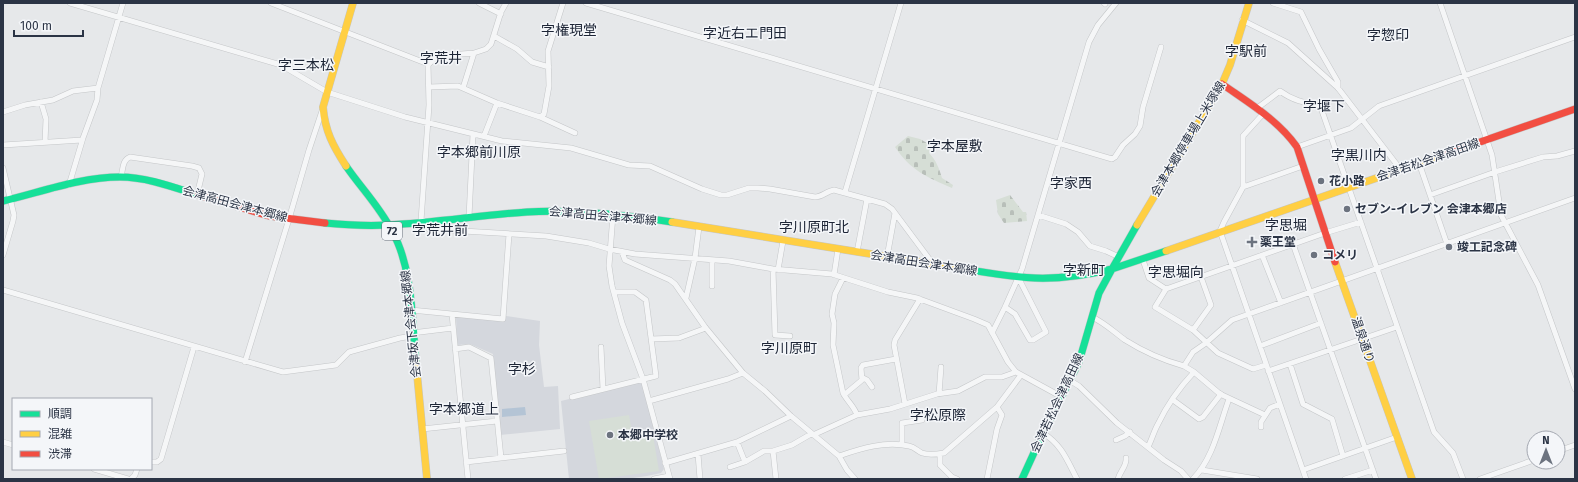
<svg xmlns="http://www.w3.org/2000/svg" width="1578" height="482" viewBox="0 0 1578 482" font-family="'Fira Sans','Noto Sans JP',sans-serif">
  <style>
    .built { fill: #d4d7dd }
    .green { fill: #d6ded6 }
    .cemetery { fill: url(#cemetery-stones) }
    .water { fill: #b4c4d5 }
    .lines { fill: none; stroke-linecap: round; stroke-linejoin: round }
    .street-casing { stroke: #c4c6c8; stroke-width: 6 }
    .fast-casing { stroke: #c4c6c8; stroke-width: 8 }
    .slow-casing { stroke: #c4c6c8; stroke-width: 8 }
    .jam-casing { stroke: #c4c6c8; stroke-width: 8 }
    .street { stroke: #f5f6f7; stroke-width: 5 }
    .fast { stroke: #16e098; stroke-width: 7 }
    .slow { stroke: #ffcf43; stroke-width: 7 }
    .jam { stroke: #f24e42; stroke-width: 7 }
    .poi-dot { fill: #6c737f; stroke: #f4f6f9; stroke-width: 1.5 }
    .labels { text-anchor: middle; stroke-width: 3; stroke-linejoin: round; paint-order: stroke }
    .shield { fill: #f4f6f9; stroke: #676e7b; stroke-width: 1 }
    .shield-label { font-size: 11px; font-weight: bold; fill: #2b3445 }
    .street-label { font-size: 12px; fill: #2b3445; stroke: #f4f6f9 }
    .poi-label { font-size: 12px; font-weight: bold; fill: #2b3445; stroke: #f4f6f9; text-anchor: start }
    .quarter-label { font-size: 14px; fill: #1d2536; stroke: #f4f6f9 }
  </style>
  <defs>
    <pattern id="cemetery-stones" width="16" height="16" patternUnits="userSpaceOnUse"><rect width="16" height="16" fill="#d6ded6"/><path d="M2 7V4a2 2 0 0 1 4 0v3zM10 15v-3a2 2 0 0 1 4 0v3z" fill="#b8bfb9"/></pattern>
  </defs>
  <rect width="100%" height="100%" fill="#e6e8ea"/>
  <!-- built -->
  <path class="built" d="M456,316H506L540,321L539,345L544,387L558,386L560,429L500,435L493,354L470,344L457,345Z
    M642,381L664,469L661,473L647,476L626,479H569L561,401Z"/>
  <!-- green -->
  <path class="green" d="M629,415L633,438L653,435L659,471L599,479L589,421Z"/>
  <!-- cemetery -->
  <path class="cemetery" d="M908,136L920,139L932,146L929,153C936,160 939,168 942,178L953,185L952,188C927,177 911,171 895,147Z
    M1010,195L1023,212H1026L1027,221L1004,223L998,214L996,200Z"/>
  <!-- water -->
  <path class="water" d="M525,407L526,415L502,417V409Z"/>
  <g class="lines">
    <defs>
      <path id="street" d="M70,3L281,65L327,92L405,117L502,141L571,148L629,165L650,166L702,189L721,195H727L749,188H758L770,189L815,197C822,197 827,191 834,190L885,204L892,209L933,264
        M271,3L428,64L429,105L421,221
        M479,3L501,14
        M586,3L1112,159L1115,157L1123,145L1135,134L1140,126L1143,107L1161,47
        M1104,3L1105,4
        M1273,3L1301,12L1319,49L1338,82V88
        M1440,3L1492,155L1501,215L1538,285L1575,389
        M1242,20L1288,43L1338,88L1401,170
        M494,36L517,49L532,62L549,67
        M428,65L437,56L474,53L486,49L491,44L501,12L506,3
        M429,87L458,86L497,103L540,117L575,133
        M463,88L474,53
        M41,102L46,119L45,142
        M1256,109L1280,91C1292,100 1304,103 1319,105L1321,108L1434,432L1453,453L1463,479
        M3,112L25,105L53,100L73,91L98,88
        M1263,114L1243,136V187L1224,222L1220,231L1306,479
        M540,117L544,114L549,86L548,51L563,3
        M484,136L497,103
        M3,145L82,140
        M1297,147L1351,128L1379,106L1575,37
        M1419,163L1447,244
        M3,168L14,215L13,221L3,255
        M121,177C123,170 122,160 130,157L192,166L199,168L202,174L197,195
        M69,185L83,138L97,100L98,88L123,3
        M1243,187L1303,166
        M845,192L901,3
        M1430,195L1495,172L1543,157L1557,156L1575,151
        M613,215L609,266L612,286L622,323L643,379L670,479
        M1038,215L1066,224L1078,232L1090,246L1106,251L1119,257
        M469,217L473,134
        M424,221L429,229L546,236L589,243L609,249L635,254L729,261L773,269L832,274L888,292L917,298L974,319L988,325L1008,362L1016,372L1060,396
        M1293,244L1376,479
        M622,252L625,260L670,280L675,284L705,327L743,373L765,391L791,416L839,456L847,470L855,479
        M857,252L867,199
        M1262,255L1281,303
        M887,257L895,213
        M1143,260L1149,278L1166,289
        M773,269L775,335L790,336
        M778,270L783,241
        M834,275L838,249
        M843,278L835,294L832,314L834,323L833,345L843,393C847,401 854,406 857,415
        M712,286V260
        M3,290L283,372L336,365L349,352L400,338L412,336
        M686,298L695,258L699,227
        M1005,307L1015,314L1030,340H1033L1046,332L1018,277
        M411,310L503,319L509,234
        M452,314L468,479
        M1092,317C1105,323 1114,332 1125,340C1144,352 1162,360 1184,366
        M1193,330L1211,305L1201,277
        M412,333L453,328
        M992,333L1005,307L1022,269L1089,42L1098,25L1116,3
        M651,339L679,338L706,328
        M1260,346L1321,323
        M601,347L603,389
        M455,349L469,347L491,358L501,458
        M245,362L289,219L309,150L322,111
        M1290,364L1303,404L1332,419L1343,456
        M1266,365L1253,369L1218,353L1193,330L1155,307L1166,289L1325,233L1361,222
        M1268,371L1397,327
        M1194,372L1220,394L1265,415
        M863,378L867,380L872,387
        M1069,380L1079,386L1117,423L1164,460L1181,471L1188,479
        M939,394L941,367
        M844,395L862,380L861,368L863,365L896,359
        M572,397L656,376L646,300L635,292H614
        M1173,400L1199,419L1203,417L1221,394
        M649,401L728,379L743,373
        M905,404L894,345L895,340L920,299
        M1261,427V422L1270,408L1280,404
        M422,429L497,421
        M1043,433C1062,445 1067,460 1077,479
        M813,435L857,415L890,409L937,394L958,391L985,377H1002L1016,372
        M1116,440L1125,436L1130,432
        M3,442L13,445
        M737,442L791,416
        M902,445V423L922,420
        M1148,447C1152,439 1154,431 1158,424C1167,405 1180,387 1194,372L1184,366L1193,352L1206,343L1232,320L1575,198
        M773,451L776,479
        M1558,451L1575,445
        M698,454L700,479
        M940,454V465L952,477L957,479
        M839,456C862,448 885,441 909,446C915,447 917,451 922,453C928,455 938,454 944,453L997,407
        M151,462H157L161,459L194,347
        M466,462L564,451
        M665,463L737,442L745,462L764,451H773L792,445L811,434
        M730,467L745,462
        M94,469L128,479
        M1202,470L1257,479
        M1303,470L1397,437
        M131,479L135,475L137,469
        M654,479L669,476
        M987,479L997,429L1002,415L997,407L1021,375
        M1118,479C1120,471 1127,466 1126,458
        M1193,479C1214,457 1219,426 1229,399
        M1345,479L1373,470
        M1480,479L1534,460"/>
      <path id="fast" d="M346,166C361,188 380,207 392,231C413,268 412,321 416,363
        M3,201C41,192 81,177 120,177C146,177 173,187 198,195
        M325,223C346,225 367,226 388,225C435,223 481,215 527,212C574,209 626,215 672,222
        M958,268C983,272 1009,277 1035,278C1061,279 1087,275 1112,269L1137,225
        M1022,479L1043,433L1079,362L1099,293L1112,269L1166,251"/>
      <path id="slow" d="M346,166C333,146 325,131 323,107L353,3
        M672,222L958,268
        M1137,225L1222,84L1230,65L1249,3
        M1166,251L1440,156
        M1335,262L1412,479
        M416,363L427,479"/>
      <path id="jam" d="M1222,84C1249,103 1278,120 1297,147L1335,262
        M1440,156L1575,109
        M198,195L269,216L325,223"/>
    </defs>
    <!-- street casing -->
    <use href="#street" class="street-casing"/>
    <!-- fast casing -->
    <use href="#fast" class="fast-casing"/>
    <!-- slow casing -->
    <use href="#slow" class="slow-casing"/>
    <!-- jam casing -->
    <use href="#jam" class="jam-casing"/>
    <!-- street -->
    <use href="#street" class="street"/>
    <!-- fast -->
    <use href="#fast" class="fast"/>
    <!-- slow -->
    <use href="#slow" class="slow"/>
    <!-- jam -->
    <use href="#jam" class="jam"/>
  </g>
  <!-- markers -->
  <g class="poi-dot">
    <circle cx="1321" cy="181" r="4"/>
    <circle cx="1347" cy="209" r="4"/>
    <path d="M1250 236h4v4h4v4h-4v4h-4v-4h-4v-4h4z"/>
    <circle cx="1449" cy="247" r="4"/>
    <circle cx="1314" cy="255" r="4"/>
    <circle cx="610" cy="435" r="4"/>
  </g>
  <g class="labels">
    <!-- shield labels -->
    <rect class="shield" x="382" y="222" width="20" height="18" rx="3"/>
    <g class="shield-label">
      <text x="392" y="235">72</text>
    </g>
    <!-- street labels -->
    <g class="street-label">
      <text transform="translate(1188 139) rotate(-59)" y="4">会津本郷停車場上米塚線</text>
      <text transform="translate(1428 160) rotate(-19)" y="4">会津若松会津高田線</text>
      <text transform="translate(235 204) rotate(15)" y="4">会津高田会津本郷線</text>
      <text transform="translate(603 216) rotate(5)" y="4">会津高田会津本郷線</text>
      <text transform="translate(924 263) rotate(9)" y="4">会津高田会津本郷線</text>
      <text transform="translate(411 324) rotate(-96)" y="4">会津坂下会津本郷線</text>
      <text transform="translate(1363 340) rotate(71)" y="4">温泉通り</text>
      <text transform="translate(1057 403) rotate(-65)" y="4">会津若松会津高田線</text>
    </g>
    <!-- poi labels -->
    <g class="poi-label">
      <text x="1329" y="185">花小路</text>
      <text x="1355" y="213">セブン-イレブン 会津本郷店</text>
      <text x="1260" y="246">薬王堂</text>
      <text x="1457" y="251">竣工記念碑</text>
      <text x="1322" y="259">コメリ</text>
      <text x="618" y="439">本郷中学校</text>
    </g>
    <!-- quarter labels -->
    <g class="quarter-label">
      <text x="569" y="35">字権現堂</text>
      <text x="745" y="38">字近右エ門田</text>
      <text x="1388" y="40">字惣印</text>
      <text x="1246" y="56">字駅前</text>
      <text x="441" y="63">字荒井</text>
      <text x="306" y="70">字三本松</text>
      <text x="1324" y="111">字堰下</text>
      <text x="955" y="151">字本屋敷</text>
      <text x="479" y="157">字本郷前川原</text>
      <text x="1359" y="160">字黒川内</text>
      <text x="1071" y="188">字家西</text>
      <text x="1286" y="230">字思堀</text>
      <text x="814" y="232">字川原町北</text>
      <text x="440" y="235">字荒井前</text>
      <text x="1084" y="275">字新町</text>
      <text x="1176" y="277">字思堀向</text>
      <text x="789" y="353">字川原町</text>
      <text x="522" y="374">字杉</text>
      <text x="464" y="414">字本郷道上</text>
      <text x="938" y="420">字松原際</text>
    </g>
  </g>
  <!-- border -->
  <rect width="1578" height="482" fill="none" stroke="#2b3445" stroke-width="8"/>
  <!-- legend -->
  <rect x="12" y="398" width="140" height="72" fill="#f4f6f9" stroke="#a4a8b1"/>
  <rect x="20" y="411" width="20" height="6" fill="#16e098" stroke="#a4a8b1"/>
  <text x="48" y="418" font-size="12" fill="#2b3445">順調</text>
  <rect x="20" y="431" width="20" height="6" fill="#ffcf43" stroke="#a4a8b1"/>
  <text x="48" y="438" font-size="12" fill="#2b3445">混雑</text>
  <rect x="20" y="451" width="20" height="6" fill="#f24e42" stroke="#a4a8b1"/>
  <text x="48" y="458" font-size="12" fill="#2b3445">渋滞</text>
  <!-- north arrow -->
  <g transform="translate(1546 450)"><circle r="19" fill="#f4f6f9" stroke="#a4a8b1"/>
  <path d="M0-3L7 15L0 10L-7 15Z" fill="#6c737f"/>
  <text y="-6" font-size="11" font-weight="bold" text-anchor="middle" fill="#2b3445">N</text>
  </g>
  <!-- scale -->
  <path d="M14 30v6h69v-6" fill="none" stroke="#2b3445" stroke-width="2"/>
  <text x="20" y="30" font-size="12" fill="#2b3445" stroke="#f4f6f9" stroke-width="3" paint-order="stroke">100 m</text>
</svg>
